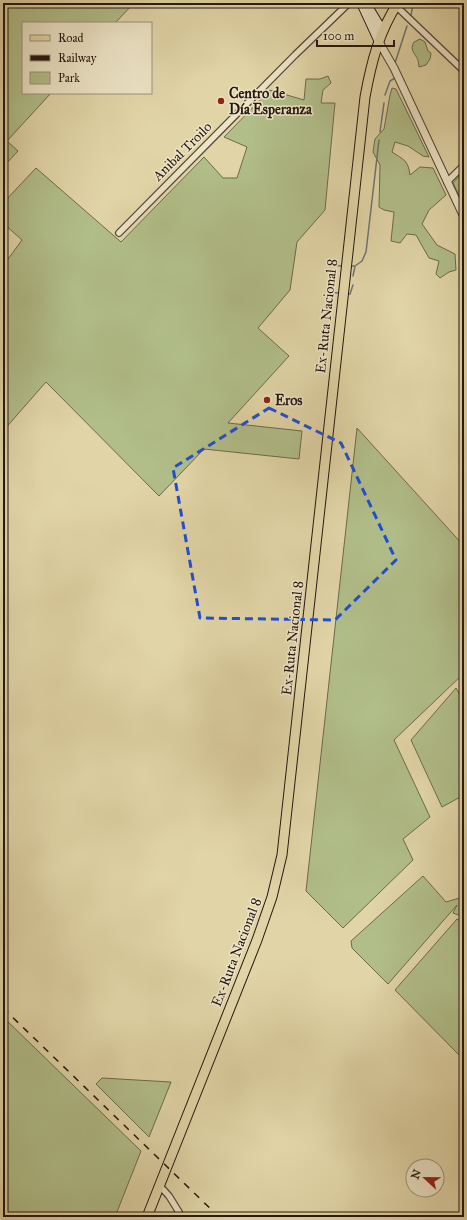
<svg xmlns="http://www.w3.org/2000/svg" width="467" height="1220" viewBox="0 0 467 1220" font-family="'IM FELL Great Primer',serif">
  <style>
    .green { fill: #b1be89; stroke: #6b6a4d }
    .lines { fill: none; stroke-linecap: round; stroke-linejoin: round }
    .stream { stroke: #6c7573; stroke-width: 1.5 }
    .minor-casing { stroke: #544636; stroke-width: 8 }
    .tertiary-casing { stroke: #544636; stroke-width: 9 }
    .secondary-casing { stroke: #251611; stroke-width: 10 }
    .primary-casing { stroke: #251611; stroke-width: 11 }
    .minor { stroke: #ece4c6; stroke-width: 5.5 }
    .tertiary { stroke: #ece4c6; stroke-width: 7 }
    .secondary { stroke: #ece4c6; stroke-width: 8 }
    .primary { stroke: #e1d5a7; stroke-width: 9 }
    .rail { stroke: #251611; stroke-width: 1.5; stroke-dasharray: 7 7; stroke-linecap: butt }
    .marked { fill: none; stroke: #1d4ed8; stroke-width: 3; stroke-dasharray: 8 5; stroke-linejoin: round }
    .poi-dot { fill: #8f2418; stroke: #ece4c6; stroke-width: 1.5 }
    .labels { text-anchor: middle; stroke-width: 3; stroke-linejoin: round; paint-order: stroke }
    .poi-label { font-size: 14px; font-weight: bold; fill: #251611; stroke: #ece4c6; text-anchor: start }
    .street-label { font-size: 14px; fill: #251611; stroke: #ece4c6 }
  </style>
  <rect width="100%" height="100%" fill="#e1d5a7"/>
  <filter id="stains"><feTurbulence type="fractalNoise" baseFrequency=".005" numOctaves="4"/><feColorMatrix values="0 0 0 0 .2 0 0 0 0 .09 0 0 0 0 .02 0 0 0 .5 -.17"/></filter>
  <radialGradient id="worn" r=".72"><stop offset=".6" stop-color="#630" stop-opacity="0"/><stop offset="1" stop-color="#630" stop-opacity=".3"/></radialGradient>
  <!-- green -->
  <path class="green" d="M3,3H134L115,23H23V93H51L7,141L18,151L3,167Z
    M420,39L425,42L428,51L431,53L430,59L426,65L419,67C419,64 418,62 418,60C415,53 409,50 414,42Z
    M328,76L331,83L323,90L321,103H335L325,210L297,242L290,290L258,328L289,356L228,423L302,431L299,459L204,449L159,496L46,382L3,431V266L22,240L3,223V203L36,168L121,242L204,157L223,178H237L247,147L224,137L270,90L304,100L306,79H320Z
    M392,88L396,89L429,157L423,156L408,146L395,142L392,152C404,160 408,160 410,175L420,167L433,168L446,195L429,210L422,224L437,245L455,254L456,270L449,272L440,278L436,274L439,261L429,258L416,235L407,234L400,243L391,241L394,212L384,210L379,207L380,165L373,152L375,139L384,129L390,95Z
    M464,171V206L453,183Z
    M357,428L464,546V680L461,676L394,740L430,817L403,839L413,860L343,928L306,891Z
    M456,688L464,702V795L442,807L411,740Z
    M423,876L446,902L463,897L459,903L464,904V914L461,916L453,913L457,905L388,984L352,948L351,941Z
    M457,919L464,923V1050L459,1055L395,990Z
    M3,1017L141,1151L115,1217H3Z
    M102,1078L171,1082L149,1137L96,1084Z"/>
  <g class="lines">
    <!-- stream -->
    <path class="stream" d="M411,16L413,3
      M395,63L407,26
      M385,95L390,81L395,78
      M380,132L384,103
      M461,219L464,224
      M333,265L341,266
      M350,266H355L362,261L366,252L379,140
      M353,276L355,266
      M329,292L338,293
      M347,294H350L353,285"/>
    <defs>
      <path id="minor" d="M396,6L464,71
        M447,182L464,165
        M119,233L295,55L349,3
        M160,1186L169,1196L182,1217"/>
      <path id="tertiary" d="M379,42L394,68L464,217"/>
      <path id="secondary" d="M361,3L379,42
        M366,3L383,31"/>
      <path id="primary" d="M147,1217L257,940L272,897L282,855L365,97C371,64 379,31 398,3"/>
    </defs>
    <!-- minor casing -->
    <use href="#minor" class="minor-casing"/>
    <!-- tertiary casing -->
    <use href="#tertiary" class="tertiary-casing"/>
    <!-- secondary casing -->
    <use href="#secondary" class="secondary-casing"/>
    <!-- primary casing -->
    <use href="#primary" class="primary-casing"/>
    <!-- minor -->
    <use href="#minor" class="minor"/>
    <!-- tertiary -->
    <use href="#tertiary" class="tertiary"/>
    <!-- secondary -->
    <use href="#secondary" class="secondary"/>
    <!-- primary -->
    <use href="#primary" class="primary"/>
    <!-- rail -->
    <path class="rail" d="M3,1008L219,1217"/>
  </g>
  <!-- marked area -->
  <path class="marked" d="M269,408L341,443L396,560L335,620L200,618L173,468Z"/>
  <!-- markers -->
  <g class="poi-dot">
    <circle cx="221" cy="101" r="4"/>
    <circle cx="267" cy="400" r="4"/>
  </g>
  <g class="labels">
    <!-- poi labels -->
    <g class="poi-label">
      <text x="229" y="98">Centro de<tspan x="229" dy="16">Día Esperanza</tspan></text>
      <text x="275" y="405">Eros</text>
    </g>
    <!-- street labels -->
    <g class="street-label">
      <text transform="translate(182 151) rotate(-45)" y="5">Anibal Troilo</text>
      <text transform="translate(326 316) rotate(-84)" y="5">Ex-Ruta Nacional 8</text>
      <text transform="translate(292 638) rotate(-84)" y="5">Ex-Ruta Nacional 8</text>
      <text transform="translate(236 952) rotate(-69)" y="5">Ex-Ruta Nacional 8</text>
    </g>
  </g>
  <!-- margin -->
  <rect width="467" height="1220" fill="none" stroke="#e1d5a7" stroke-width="16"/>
  <rect x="4" y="4" width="459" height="1212" fill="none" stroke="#251611" stroke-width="2"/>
  <rect x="8" y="8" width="451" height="1204" fill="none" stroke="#251611"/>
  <!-- legend -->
  <rect x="22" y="22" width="130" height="72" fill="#ece4c6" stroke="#9c927e"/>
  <rect x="30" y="35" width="20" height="6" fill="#e1d5a7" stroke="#9c927e"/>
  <text x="58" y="42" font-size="12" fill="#251611">Road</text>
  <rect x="30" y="55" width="20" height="6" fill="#251611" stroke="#9c927e"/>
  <text x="58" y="62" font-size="12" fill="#251611">Railway</text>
  <rect x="30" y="72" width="20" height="12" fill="#b1be89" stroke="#9c927e"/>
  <text x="58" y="82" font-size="12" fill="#251611">Park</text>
  <!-- north arrow -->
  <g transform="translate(425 1178) rotate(292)"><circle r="19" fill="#ece4c6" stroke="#9c927e"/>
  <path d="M0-3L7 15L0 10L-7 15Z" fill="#8f2418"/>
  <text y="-6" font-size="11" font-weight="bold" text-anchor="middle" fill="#251611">N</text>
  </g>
  <!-- scale -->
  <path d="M317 40v6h77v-6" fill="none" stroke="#251611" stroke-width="2"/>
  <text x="323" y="40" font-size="12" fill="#251611" stroke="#ece4c6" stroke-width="3" paint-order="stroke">100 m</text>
  <rect width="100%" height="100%" filter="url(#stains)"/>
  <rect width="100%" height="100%" fill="url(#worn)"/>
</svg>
